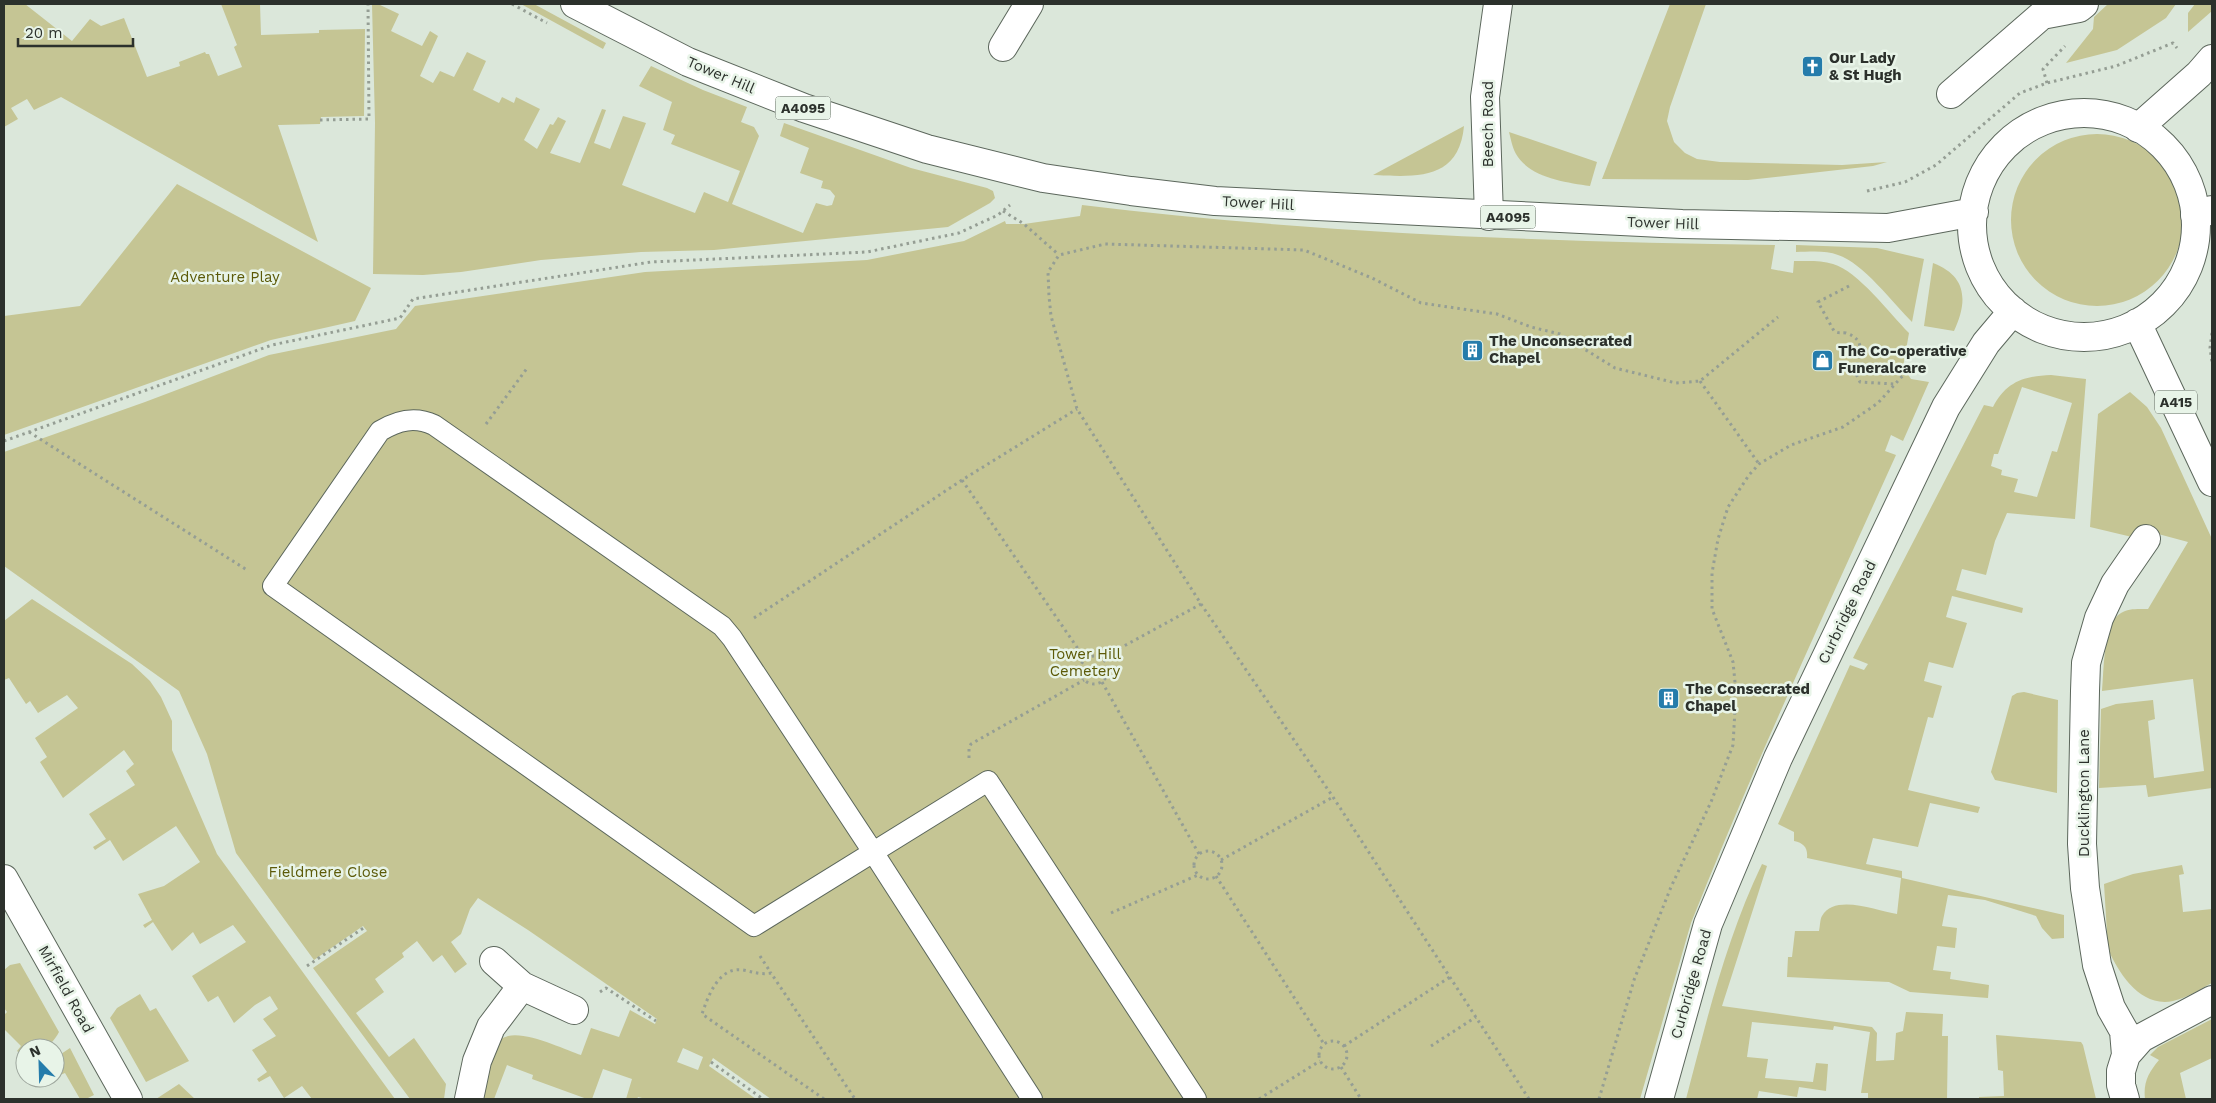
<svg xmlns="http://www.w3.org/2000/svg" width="2216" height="1103" viewBox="0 0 2216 1103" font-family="'Work Sans',sans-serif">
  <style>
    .green { fill: #c5c594; fill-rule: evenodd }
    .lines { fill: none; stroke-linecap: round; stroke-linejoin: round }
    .lane-casing { stroke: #5c675c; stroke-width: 22 }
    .street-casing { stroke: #5c675c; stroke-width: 30 }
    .secondary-casing { stroke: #5c675c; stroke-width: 30 }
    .primary-casing { stroke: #5c675c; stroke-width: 30 }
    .path { stroke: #959e94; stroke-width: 3; stroke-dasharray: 2.5 4; stroke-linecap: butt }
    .lane { stroke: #fff; stroke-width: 20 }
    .street { stroke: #fff; stroke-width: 28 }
    .secondary { stroke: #fff; stroke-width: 28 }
    .primary { stroke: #fff; stroke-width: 28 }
    .labels { text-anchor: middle; stroke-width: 5; stroke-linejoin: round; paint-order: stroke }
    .shield { fill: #e8f4e8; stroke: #646c64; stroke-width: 1 }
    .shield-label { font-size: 14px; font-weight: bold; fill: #2c312c }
    .poi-label { font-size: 15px; font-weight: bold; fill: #2c312c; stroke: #e8f4e8; text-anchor: start }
    .street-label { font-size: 15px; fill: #2c312c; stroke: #e8f4e8 }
    .park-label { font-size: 15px; fill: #5c5a08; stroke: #e8f4e8 }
  </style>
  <rect width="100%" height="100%" fill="#dbe7da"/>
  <!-- green -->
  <path class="green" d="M4,4H25L72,41L90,19L101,26L124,18L147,77L180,66L179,62L205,52L206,54H209L218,76L242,67L234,47L237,45L221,4H260L261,35L319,33V30L365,29L364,116L321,117L320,124L278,125L318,242L61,97L34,110L27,99L11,108L18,119L4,127Z
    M372,4H378L399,14L391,31L422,46L430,31L438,36L420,76L433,83L440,71L454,77L467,52L486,61L473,90L499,103L502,97L514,103L516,97L540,109L524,140L537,149L550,124L553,125L558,117L566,121L550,153L580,163L602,109L606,110L594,143L610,149L623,116L646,123L622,185L695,213L704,192L728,202L740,171L671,144L675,135L663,130L672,102L639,86L651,66L703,90L747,107L741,122L754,127L759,136L732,204L803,233L816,203L827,206L832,205L835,196L830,190L821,188L823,181L800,173L809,148L780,136L784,123L911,168L987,188L993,191L995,198L990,203L948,227L714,250L641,252L541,260L461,272L423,275L373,274L375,123Z
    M521,4H534L606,43L603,49Z
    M1670,4H1706L1670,107L1667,121L1674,142L1685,153L1697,159L1720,162L1842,165L1887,162L1873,166L1748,180L1602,179Z
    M2108,4H2176L2166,18L2117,50L2066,63L2093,29L2094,17Z
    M2195,4H2212V11L2188,32V13Z
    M1464,126C1459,181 1415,177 1373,175Z
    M1509,132L1597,162L1590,186C1565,182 1530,178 1516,154C1512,147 1511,139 1509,132Z
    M2011 220a86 86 0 1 1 172 0a86 86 0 1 1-172 0Z
    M177,184L371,288L355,321L271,340L4,435V316L80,306Z
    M1082,205C1311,233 1544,242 1775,245L1771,269L1793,273L1794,261C1807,261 1821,260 1833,264C1858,271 1890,314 1909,333L1903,367L1911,379L1929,382L1903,441L1891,435L1885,451L1896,455C1826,610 1754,765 1691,923L1640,1099H771L713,1058L709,1066L756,1099H646L638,1097L637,1099H626L632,1079L603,1069L592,1099H587L532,1079L533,1075L507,1065L494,1099H482C486,1081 489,1060 498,1043C510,1022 564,1050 581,1055L591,1028L619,1037L630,1010L655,1024L657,1019L528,930L478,898L470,909L461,934L451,942L467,964L455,973L442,955L433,962L417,941L402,953L404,957L375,979L384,992L356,1013L389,1057L414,1038L446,1084L444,1099H410L313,968L367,931L363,926L314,960L236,853L207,754L179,691L4,566V452L145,402L269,355L396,329L415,306L645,272L867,260L964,241L1005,221L1006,224H1024L1080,216ZM683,1048L703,1057L698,1070L677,1062Z
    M1796,245L1877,248L1924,259L1912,322C1894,304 1862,262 1838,255C1826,250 1809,252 1796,252Z
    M1933,263C1967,276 1968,301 1954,331L1924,326Z
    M2051,375L2086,379L2075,519L2007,513L1995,541L1986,575L1962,569L1956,590L2023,608L2022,613L1952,596L1946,617L1967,623L1953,668L1929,662L1924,681L1942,686L1933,718L1928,717L1908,790L1980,807L1978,813L1930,803L1918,847L1873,838L1866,864L1902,871V878L2064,915V938L2052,939L2042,928L2036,916L1985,900L1948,895L1942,926L1957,928L1955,948L1937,946L1933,970L1951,972L1950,979L1989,985L1988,998L1910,992L1889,982L1787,977L1788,957H1792L1795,931H1819C1820,927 1820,919 1822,916C1835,893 1877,911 1897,914L1901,878L1807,858C1808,848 1804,843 1794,841V832L1778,824L1850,665L1864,670L1868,664L1853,658L1984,405L1993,407C2006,382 2024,376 2051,375ZM2022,387L2072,403L2057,452L2052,451L2037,497L2014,492L2018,479L2001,475L2002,470L1991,466L1994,454H1998Z
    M2130,392L2147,407L2161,428L2212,539V788L2148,797L2146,785L2099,788L2101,709L2116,704L2153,700L2155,719L2148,721L2154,778L2204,771L2193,679L2102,691C2104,672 2103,622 2121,613C2128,608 2139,609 2148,609L2188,542L2136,528L2132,537L2090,527L2098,414Z
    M32,599L132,664L150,681L161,697L172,721V750L217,854L395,1099H312L302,1086L284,1098L270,1076L259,1082L257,1079L267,1072L252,1050L276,1036L263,1019L278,1009L270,996L255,1005L234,1023L218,996L208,1002L192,976L246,942L233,925L200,944L193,932L172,951L153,922L145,928L143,925L152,920L138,894L164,886L200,862L176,826L123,861L110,840L95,850L93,847L106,839L89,814L135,785L126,771L134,764L124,750L63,798L40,762L47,757L35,738L78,708L67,695L38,713L30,701L26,704L9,678L4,680V621Z
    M2024,692L2058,700L2057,793L1995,780L1991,772L2012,696L2017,693Z
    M1762,864L1767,866L1722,1006L1872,1027L1877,1033L1876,1061L1894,1060L1896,1033L1903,1031L1906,1012L1943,1014L1942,1036H1948L1947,1099H1868V1093H1861L1870,1032L1834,1026L1833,1030L1752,1022L1747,1057L1768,1059L1765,1078L1813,1082L1816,1063L1828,1064L1826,1091L1799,1087L1797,1097L1759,1091L1757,1099H1686C1707,1019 1726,939 1762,864Z
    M2182,865L2184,874L2179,875L2183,912L2212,909V983C2200,989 2187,998 2173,1001C2141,1008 2119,974 2108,949L2104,884L2133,874Z
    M20,963L59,1032C50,1049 42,1048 25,1048V1057L17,1051L21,1046L4,1029V1015L7,1012L4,1008V970L10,965Z
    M140,994L150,1011L156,1008L189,1061L146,1082L110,1018L117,1008Z
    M2212,1019V1058L2180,1073L2186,1099H2145C2143,1082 2149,1072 2159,1060L2150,1055L2158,1047Z
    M1996,1035L2081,1042L2083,1045L2096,1099H1979V1097L2004,1096L2003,1071L1998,1070Z
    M70,1048L94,1095L86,1099H80L65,1073L55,1077V1058Z
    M179,1084L195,1099H156Z"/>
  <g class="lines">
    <defs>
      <path id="lane" d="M1032,1099L873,852L732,638L722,626L434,425C415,416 398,420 380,431L273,586L754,926L988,781L1196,1099"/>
      <path id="street" d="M1003,47L1029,4
        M1951,94L2042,15L2079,8L2084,4
        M1489,216L1485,97L1498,4
        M4,879L128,1099
        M494,961L522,986
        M2126,1055L2141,1038L2212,1000
        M469,1099L477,1061L491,1027L522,986L574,1010
        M2125,1099L2121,1085V1071L2126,1055L2124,1031L2111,1008L2097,965L2085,888L2082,844L2085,691L2086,663L2099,618L2115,584L2146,539"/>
      <path id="secondary" d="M2138,128L2199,74L2212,59
        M2195,215L2212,210"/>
      <path id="primary" d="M575,4L688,62L804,108L927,149L1043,178L1131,191L1215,201L1682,224L1888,228L1974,212
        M1972 225a112 112 0 1 1 224 0a112 112 0 1 1-224 0Z
        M2137,323L2212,482
        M1659,1099L1708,924L1778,758L1946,407L1986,343L2013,311"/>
    </defs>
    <!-- lane casing -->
    <use href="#lane" class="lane-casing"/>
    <!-- street casing -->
    <use href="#street" class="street-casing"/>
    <!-- secondary casing -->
    <use href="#secondary" class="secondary-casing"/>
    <!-- primary casing -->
    <use href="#primary" class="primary-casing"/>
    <!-- path -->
    <path class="path" d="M512,4L547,23
      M2047,83L2043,69L2065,46
      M320,120L369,119L368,4
      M1867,191L1905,182L1936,165L2020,93L2047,83L2116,66L2173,43L2177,48
      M1003,211L1024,224L1059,255
      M1849,286L1818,302L1834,331C1839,334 1841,332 1846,333C1868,340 1859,357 1855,372L1860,382L1895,384
      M2212,333L2210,348L2212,362
      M1700,381L1759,464
      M486,424L528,367
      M29,432L247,570
      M4,441L272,345L400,318L413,299L651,262L867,252L959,233L998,215L1010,205
      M962,480L1085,659
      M754,618L962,480L1077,409
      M1080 670a14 14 0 1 1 28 0a14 14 0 1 1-28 0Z
      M1102,658L1201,604
      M1102,682L1199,854
      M969,758V748L971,744L1084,680
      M1194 865a14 14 0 1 1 28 0a14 14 0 1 1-28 0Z
      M1221,860L1333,797
      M1216,876L1324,1044
      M1111,913L1198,875
      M760,956L771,973
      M307,966L365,927
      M600,992L606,988L656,1021
      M1319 1055a14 14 0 1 1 28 0a14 14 0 1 1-28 0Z
      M1344,1046L1450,977
      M1431,1046L1476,1017
      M711,1062L763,1099
      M1341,1067L1361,1099
      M824,1099L702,1014C708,996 719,966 743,970C753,972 761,975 771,973L855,1099
      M1259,1099L1320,1061
      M1529,1099L1333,797L1201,604L1077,409L1051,316L1049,296L1048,272L1059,255L1105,244L1304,250L1372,278L1421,303L1497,314L1531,327L1560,334L1615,368L1676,383L1700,381L1778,317
      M1599,1099L1634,980L1671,887L1711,802L1733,745L1736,692L1733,662L1712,609V573L1718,539L1728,507L1749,475L1759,464L1791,445L1843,427L1878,403L1906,372"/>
    <!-- lane -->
    <use href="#lane" class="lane"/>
    <!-- street -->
    <use href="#street" class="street"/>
    <!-- secondary -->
    <use href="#secondary" class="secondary"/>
    <!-- primary -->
    <use href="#primary" class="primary"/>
  </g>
  <!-- icons -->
  <defs>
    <symbol id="church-square" viewBox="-11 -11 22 22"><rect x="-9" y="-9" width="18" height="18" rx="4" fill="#257cab" stroke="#e8f4e8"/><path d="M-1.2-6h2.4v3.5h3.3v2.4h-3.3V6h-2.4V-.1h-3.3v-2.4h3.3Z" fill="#fff"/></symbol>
    <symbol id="building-square" viewBox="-11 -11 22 22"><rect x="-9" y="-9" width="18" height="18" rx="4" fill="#257cab" stroke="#e8f4e8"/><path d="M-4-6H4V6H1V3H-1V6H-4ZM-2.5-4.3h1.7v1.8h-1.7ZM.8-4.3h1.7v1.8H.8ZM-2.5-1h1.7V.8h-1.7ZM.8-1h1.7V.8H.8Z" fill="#fff"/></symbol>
    <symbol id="shop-square" viewBox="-11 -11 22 22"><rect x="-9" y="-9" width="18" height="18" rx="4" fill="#257cab" stroke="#e8f4e8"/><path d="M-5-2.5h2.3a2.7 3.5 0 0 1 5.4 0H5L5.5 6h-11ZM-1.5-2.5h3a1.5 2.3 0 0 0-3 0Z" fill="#fff"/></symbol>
  </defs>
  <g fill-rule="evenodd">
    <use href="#church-square" x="1800" y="54" width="25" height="25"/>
    <use href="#building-square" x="1460" y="338" width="25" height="25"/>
    <use href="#shop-square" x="1810" y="348" width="25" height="25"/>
    <use href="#building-square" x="1656" y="686" width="25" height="25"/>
  </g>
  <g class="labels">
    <!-- shield labels -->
    <g class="shield">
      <rect x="775.5" y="96.5" width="55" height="23" rx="4"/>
      <rect x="1480.5" y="205.5" width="55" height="23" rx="4"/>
      <rect x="2155" y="390.5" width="42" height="23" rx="4"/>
    </g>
    <g class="shield-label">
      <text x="803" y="113">A4095</text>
      <text x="1508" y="222">A4095</text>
      <text x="2176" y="407">A415</text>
    </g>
    <!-- poi labels -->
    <g class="poi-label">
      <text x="1829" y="63">Our Lady<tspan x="1829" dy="17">&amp; St Hugh</tspan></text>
      <text x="1489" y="346">The Unconsecrated<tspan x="1489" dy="17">Chapel</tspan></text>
      <text x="1838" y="356">The Co-operative<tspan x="1838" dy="17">Funeralcare</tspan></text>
      <text x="1685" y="694">The Consecrated<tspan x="1685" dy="17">Chapel</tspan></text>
    </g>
    <!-- street labels -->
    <g class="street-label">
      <text transform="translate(721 75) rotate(23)" y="5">Tower Hill</text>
      <text transform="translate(1488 124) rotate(-90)" y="5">Beech Road</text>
      <text transform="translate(1258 203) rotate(3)" y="5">Tower Hill</text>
      <text transform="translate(1663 223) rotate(2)" y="5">Tower Hill</text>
      <text transform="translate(1847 612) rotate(-64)" y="5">Curbridge Road</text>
      <text transform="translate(2084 793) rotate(-90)" y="5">Ducklington Lane</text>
      <text transform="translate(1691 984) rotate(-74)" y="5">Curbridge Road</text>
      <text transform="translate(66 989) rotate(61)" y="5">Mirfield Road</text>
    </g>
    <!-- park labels -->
    <g class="park-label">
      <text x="225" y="282">Adventure Play</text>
      <text x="1085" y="659">Tower Hill<tspan x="1085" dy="17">Cemetery</tspan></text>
      <text x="328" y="877">Fieldmere Close</text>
    </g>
  </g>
  <!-- border -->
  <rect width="2216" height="1103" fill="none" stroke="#2c312c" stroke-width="10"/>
  <!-- north arrow -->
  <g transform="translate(40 1063) rotate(337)"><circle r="24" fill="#e8f4e8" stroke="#9da69d"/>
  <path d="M0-4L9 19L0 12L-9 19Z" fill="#257cab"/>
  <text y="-8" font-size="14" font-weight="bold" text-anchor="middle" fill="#2c312c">N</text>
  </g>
  <!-- scale -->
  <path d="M18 38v8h115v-8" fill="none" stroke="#2c312c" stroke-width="2.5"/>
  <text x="25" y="38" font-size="15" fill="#2c312c" stroke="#e8f4e8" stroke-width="4" paint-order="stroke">20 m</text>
</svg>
